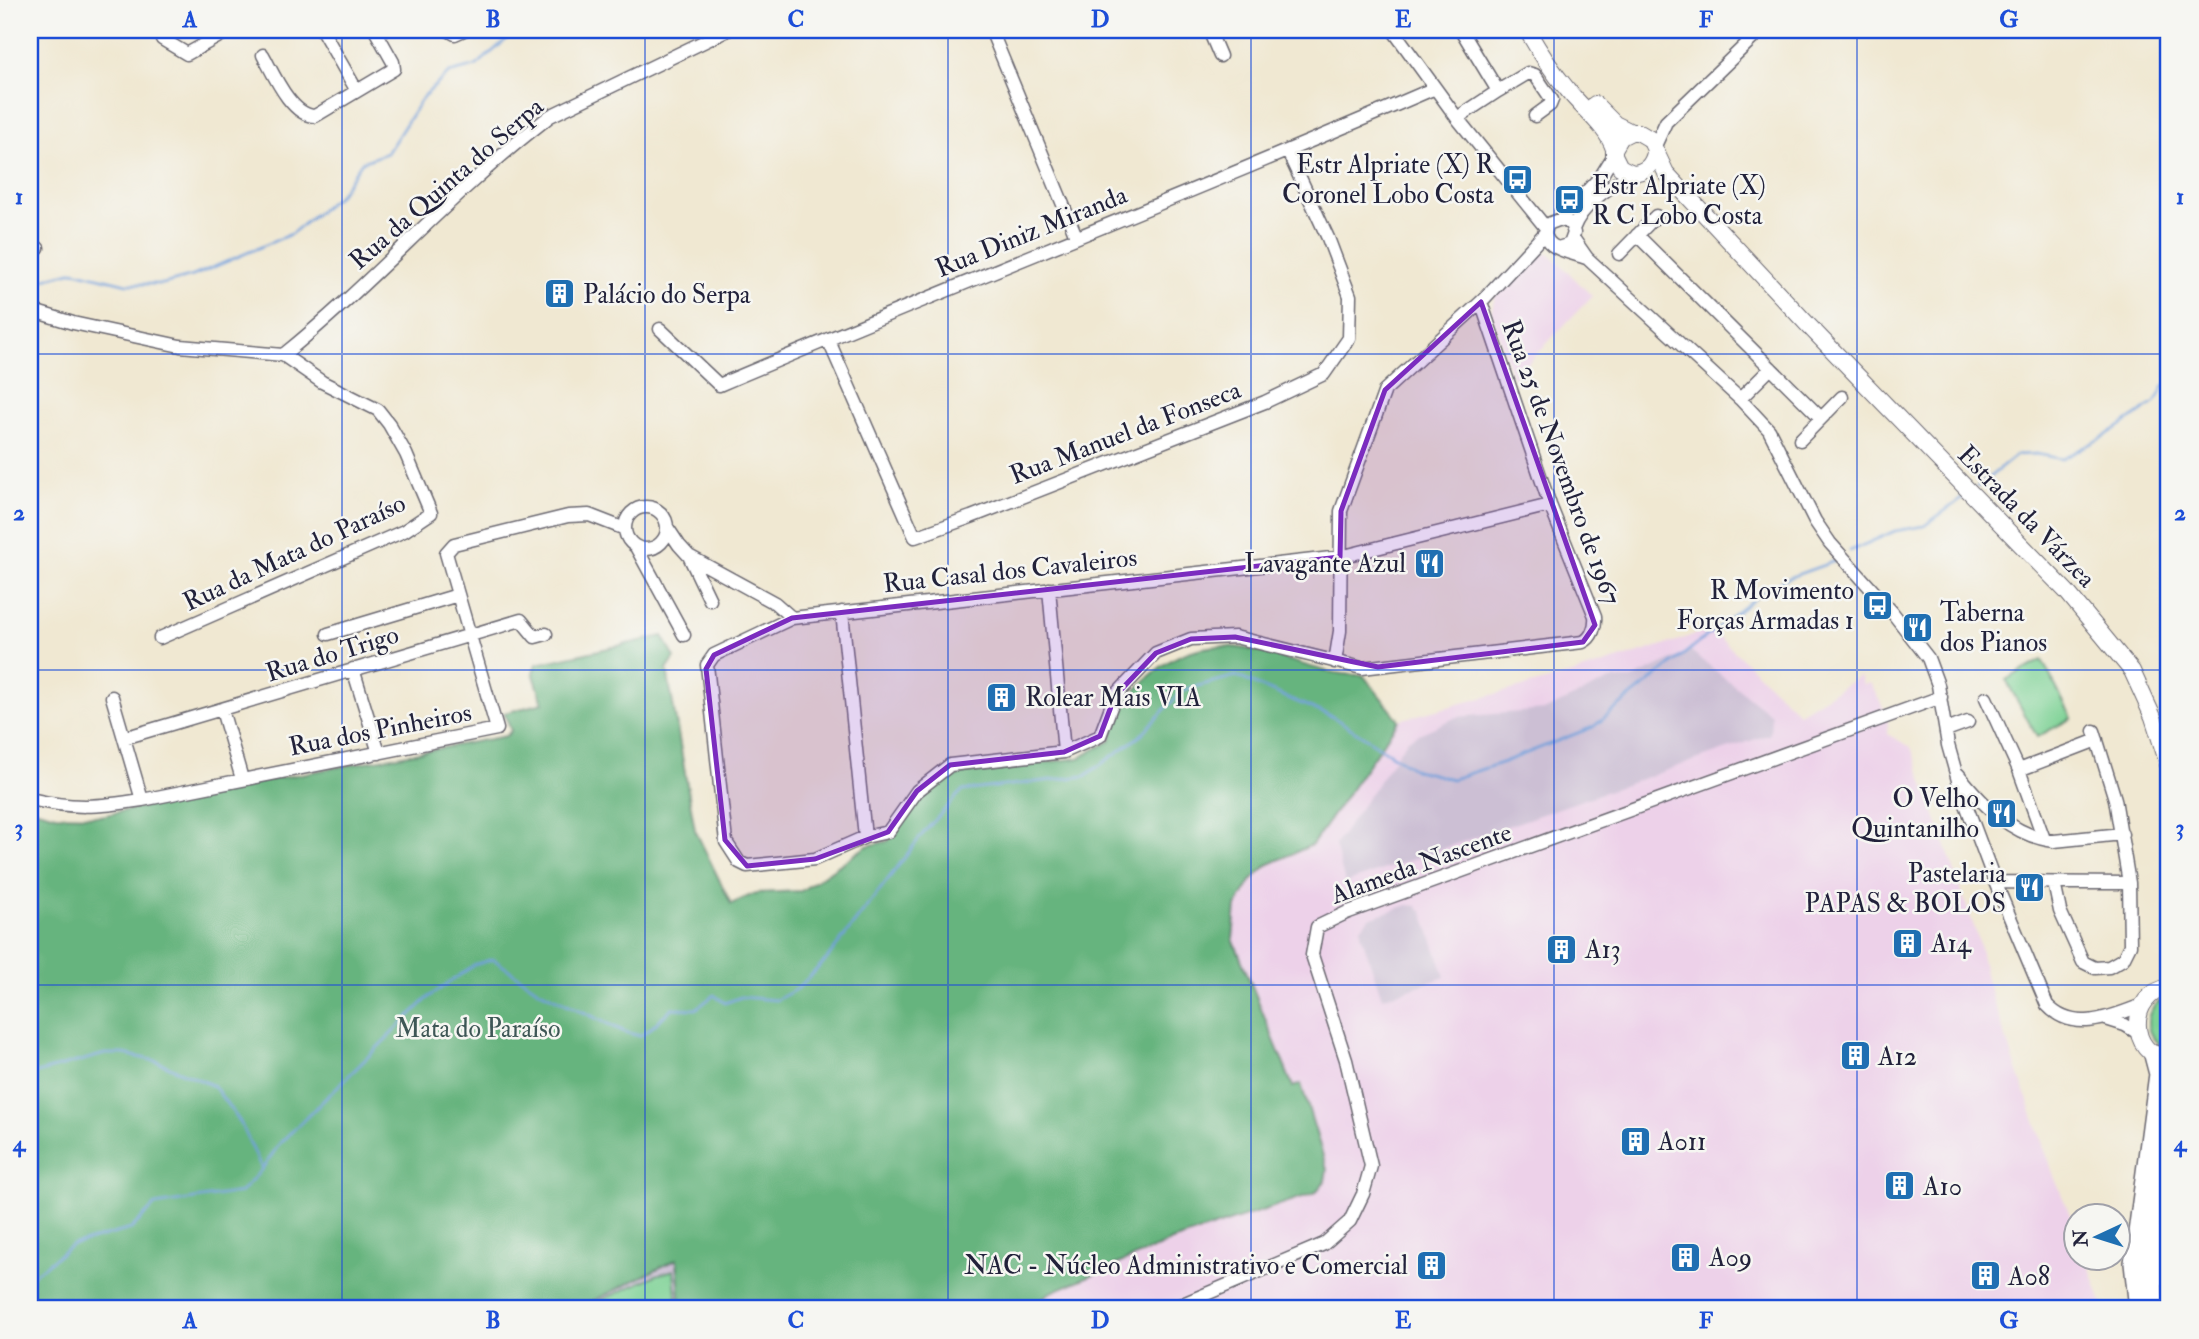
<svg xmlns="http://www.w3.org/2000/svg" width="2199" height="1339" viewBox="0 0 2199 1339" font-family="'IM FELL Double Pica',serif">
  <style>
    .built { fill: #edd1e9 }
    .industrial { fill: #ccbfd4 }
    .green { fill: #7ed295; stroke: #507a68; stroke-width: 2 }
    .forest { fill: #66b47e; stroke: #446b5c; stroke-width: 2 }
    .lines { fill: none; stroke-linecap: round; stroke-linejoin: round }
    .stream { stroke: #72a0db; stroke-width: 2.5 }
    .minor-casing { stroke: #6a6770; stroke-width: 15 }
    .major-casing { stroke: #6a6770; stroke-width: 18 }
    .highway-casing { stroke: #6a6770; stroke-width: 22 }
    .minor { stroke: #fff; stroke-width: 12 }
    .major { stroke: #fff; stroke-width: 16 }
    .highway { stroke: #fff; stroke-width: 19 }
    .marked { fill: #7b2cbf; fill-opacity: 0.2; stroke: #7b2cbf; stroke-width: 5; stroke-linejoin: round }
    .grid { fill: none; stroke: #1d4ed8; stroke-width: 2; stroke-opacity: 0.55 }
    .labels { text-anchor: middle; stroke-width: 5; stroke-linejoin: round; paint-order: stroke }
    .poi-label { font-size: 26px; fill: #22223b; stroke: #f6f6f2; text-anchor: start }
    .street-label { font-size: 26px; fill: #22223b; stroke: #f6f6f2 }
    .park-label { font-size: 26px; fill: #3e5756; stroke: #f6f6f2 }
    .neatline { fill: none; stroke: #1d4ed8; stroke-width: 2.5 }
    .grid-label { font-size: 23px; text-anchor: middle; font-weight: bold; fill: #1d4ed8 }
  </style>
  <rect width="100%" height="100%" fill="#f6f6f2"/>
  <filter id="ink" filterUnits="userSpaceOnUse"><feTurbulence type="fractalNoise" baseFrequency=".0143" numOctaves="2"/><feDisplacementMap in="SourceGraphic" scale="14" xChannelSelector="R" yChannelSelector="G"/><feConvolveMatrix kernelMatrix="1 2 1 2 8 2 1 2 1" color-interpolation-filters="sRGB"/></filter>
  <filter id="wash" filterUnits="userSpaceOnUse"><feTurbulence type="fractalNoise" baseFrequency=".00686" numOctaves="4" result="noise"/><feDisplacementMap in="SourceGraphic" scale="28" xChannelSelector="R" yChannelSelector="G"/><feGaussianBlur stdDeviation="1.57" result="paint"/><feColorMatrix in="noise" values="0 0 0 0 0 0 0 0 0 0 0 0 0 0 0 0 0 1.4 0 .05"/><feComposite in="paint" operator="in"/></filter>
  <g filter="url(#wash)">
    <rect width="100%" height="100%" fill="#f0e8d2"/>
    <!-- built -->
    <path class="built" d="M1541,254H1550L1592,296L1513,379L1491,312L1493,305L1495,296L1521,267Z
      M1710,628L1799,713L1860,676L1863,685L1870,683L1885,711L1888,723L1887,734L1911,747L1978,938L1986,979L1997,1012L2055,1179L2076,1229V1258L2087,1259L2104,1309H1028L1049,1293L1172,1241L1315,1194L1327,1169L1301,1085L1293,1087L1233,939L1236,907L1251,881L1267,865L1312,845L1399,720L1575,673L1683,639Z"/>
    <!-- industrial -->
    <path class="industrial" d="M1691,651L1771,715L1770,734L1345,883L1335,845L1408,739L1457,717L1546,710L1610,680L1632,679Z
      M1408,905L1417,906L1423,912L1445,977L1382,998L1361,934V928L1369,918Z
      M2169,1172V1309H2165L2160,1260Z
      M677,1258L681,1309H577Z"/>
    <!-- green -->
    <path class="green" d="M2042,660L2072,718L2037,737L2006,680Z
      M2169,997V1049C2141,1040 2141,1005 2169,997Z
      M674,1270L677,1309H582L656,1275Z"/>
    <!-- forest -->
    <path class="forest" d="M663,636L675,658L667,670L695,830L731,904L756,893L801,891L867,846L888,841L912,810L938,784L965,773L1079,758L1110,741C1114,730 1116,716 1122,705C1125,700 1132,694 1137,689C1169,653 1204,639 1252,650C1289,658 1325,676 1363,675L1399,720L1312,845L1267,865L1251,881L1236,907L1233,939L1293,1087L1301,1084L1327,1169L1325,1181L1315,1193L1172,1241L1049,1293L1028,1309H681L677,1259L577,1309H30V808L56,815L101,816L268,780L506,736L511,731L504,713L543,703L533,672L536,664Z"/>
    <g class="lines">
      <!-- stream -->
      <path class="stream" d="M30,283L74,271L127,284H163L193,276L291,234L339,195L362,162L387,153L423,97L449,73L476,66L517,30
        M1977,487L2017,455L2036,454L2062,459L2105,436L2155,403L2164,386L2169,385
        M1850,551L1895,531L1924,526L1964,497
        M30,1075L105,1054H124L156,1061L214,1086L240,1122L262,1169
        M30,1277L72,1245L131,1229L155,1205L241,1192L262,1169L280,1143L430,996L474,965L493,959L540,991L625,1032L640,1036L650,1029L672,1008L696,1009L714,995L725,1003L741,997L776,1000L797,989L827,959L925,831L962,791L1085,776L1140,736L1183,690L1236,676L1333,717L1416,770L1452,779L1504,762L1593,727L1757,596L1785,579L1838,560"/>
    </g>
  </g>
  <g filter="url(#ink)">
    <g class="lines">
      <defs>
        <path id="minor" d="M159,30L162,39L187,54L230,30
          M322,30L357,91
          M448,30L455,34L464,30
          M991,30L1076,236
          M1209,30L1220,56
          M1393,30L1457,118L1546,228
          M263,55C273,73 291,116 315,116L394,69L393,62L375,30
          M1498,91L1528,73L1535,75L1552,100L1550,105L1535,116
          M1457,118L1498,91L1461,30
          M1654,148L1666,122L1761,30
          M1561,219L1601,176L1614,155
          M1573,229C1583,203 1610,187 1632,173
          M1637,235L1821,418
          M1573,238L1587,258L1740,399L1769,430L1815,521L1830,543L1892,612L1928,658L1938,685L1948,745L1961,791L1995,882L2047,1005C2073,1034 2111,1017 2142,1005
          M30,246L38,248
          M1558,248L1570,244L1574,233L1571,224L1561,219L1548,224C1536,248 1570,252 1586,258
          M1619,254L1656,216
          M1481,302L1550,505L1595,616C1596,626 1592,638 1583,642L1362,668L1235,637L1191,639L1156,653L1115,696L1100,736L1064,752L950,765L917,791L888,832L865,837L815,859L747,866L739,862L726,842L707,665L714,655L792,618L1340,557L1550,505
          M30,310L73,323L180,346L283,355L322,382L378,410L389,424L406,454L431,513L404,531L160,638
          M660,329L719,385C957,284 1198,191 1435,88
          M828,339L915,537L971,517L1265,402L1324,374L1349,338L1350,296L1328,238L1288,152
          M283,355C373,283 449,195 540,124L550,116L728,30
          M1740,399L1771,368
          M1800,440L1842,397
          M625 528a21 21 0 1 1 42 0a21 21 0 1 1-42 0Z
          M667,527L679,545L689,556L775,603L792,618
          M636,547L684,635
          M689,556L710,600
          M1049,589L1064,752
          M842,612L865,837
          M328,634L458,595
          M1335,662L1340,631L1341,511L1385,390L1481,302L1544,234
          M353,669L379,753
          M112,697L142,800
          M1986,698L2019,770L2044,839
          M222,710L242,779
          M1946,730L1968,722
          M124,738L521,620L535,637L546,634
          M2019,770L2097,740
          M1958,774C1983,805 2012,836 2054,841L2122,834
          M30,799C73,809 98,807 142,800L497,729L446,553L454,544L568,516L589,515L625,529
          M1995,882L2129,883
          M2054,883L2060,911L2083,962L2095,968L2109,967L2123,959L2130,945L2129,883L2115,799L2094,731
          M2103,1018L2125,1025L2138,1033
          M1171,1309L1324,1244L1350,1221L1363,1194L1371,1166L1346,1060L1312,955L1317,927L1346,913L1941,697"/>
        <path id="major" d="M1527,30C1539,51 1551,70 1567,89C1582,109 1606,125 1614,149
          M1595,104L1615,124L1631,132
          M1655,153C1652,166 1645,172 1632,173L1620,167L1614,155V149L1621,137L1631,132H1638L1650,139L1666,173L1809,326L2067,592L2132,671L2153,717L2169,767
          M2169,987C2128,994 2127,1054 2169,1060"/>
        <path id="highway" d="M2139,1309L2134,1263L2159,1074L2154,1055
          M2154,1309L2150,1218L2169,1109"/>
      </defs>
      <!-- minor casing -->
      <use href="#minor" class="minor-casing"/>
      <!-- major casing -->
      <use href="#major" class="major-casing"/>
      <!-- highway casing -->
      <use href="#highway" class="highway-casing"/>
      <!-- minor -->
      <use href="#minor" class="minor"/>
      <!-- major -->
      <use href="#major" class="major"/>
      <!-- highway -->
      <use href="#highway" class="highway"/>
    </g>
  </g>
  <!-- marked area -->
  <path class="marked" d="M1481,302L1595,625L1583,642L1378,667L1235,637L1191,639L1156,653L1115,696L1100,736L1064,752L950,765L917,791L888,832L815,859L747,866L725,840L706,669L714,655L792,618L1340,557L1341,511L1385,390Z"/>
  <!-- grid -->
  <path class="grid" d="M342,30V1309M645,30V1309M948,30V1309M1251,30V1309M1554,30V1309M1857,30V1309M30,354H2169M30,670H2169M30,985H2169"/>
  <!-- icons -->
  <defs>
    <symbol id="bus-square" viewBox="-11 -11 22 22"><rect x="-9" y="-9" width="18" height="18" rx="4" fill="#1f6fb2" stroke="#f6f6f2"/><path d="M-5-6H5V4H4V6H2V4H-2V6H-4V4H-5ZM-3.5-4V0h7V-4ZM-3.5 1.2v1.5H-2V1.2ZM2 1.2v1.5H3.5V1.2Z" fill="#fff"/></symbol>
    <symbol id="building-square" viewBox="-11 -11 22 22"><rect x="-9" y="-9" width="18" height="18" rx="4" fill="#1f6fb2" stroke="#f6f6f2"/><path d="M-4-6H4V6H1V3H-1V6H-4ZM-2.5-4.3h1.7v1.8h-1.7ZM.8-4.3h1.7v1.8H.8ZM-2.5-1h1.7V.8h-1.7ZM.8-1h1.7V.8H.8Z" fill="#fff"/></symbol>
    <symbol id="restaurant-square" viewBox="-11 -11 22 22"><rect x="-9" y="-9" width="18" height="18" rx="4" fill="#1f6fb2" stroke="#f6f6f2"/><path d="M-5-6h1v4h1v-4h1v4h1v-4h1v5L-1.5 .5V6h-2V.5L-5-1ZM5-6V6H3V1.5H1.5Q1.5-4 5-6Z" fill="#fff"/></symbol>
  </defs>
  <g fill-rule="evenodd">
    <use href="#bus-square" x="1500" y="162" width="35" height="35"/>
    <use href="#bus-square" x="1552" y="182" width="35" height="35"/>
    <use href="#building-square" x="542" y="276" width="35" height="35"/>
    <use href="#restaurant-square" x="1412" y="546" width="35" height="35"/>
    <use href="#bus-square" x="1860" y="588" width="35" height="35"/>
    <use href="#restaurant-square" x="1900" y="610" width="35" height="35"/>
    <use href="#building-square" x="984" y="680" width="35" height="35"/>
    <use href="#restaurant-square" x="1984" y="796" width="35" height="35"/>
    <use href="#restaurant-square" x="2012" y="870" width="35" height="35"/>
    <use href="#building-square" x="1890" y="926" width="35" height="35"/>
    <use href="#building-square" x="1544" y="932" width="35" height="35"/>
    <use href="#building-square" x="1838" y="1038" width="35" height="35"/>
    <use href="#building-square" x="1618" y="1124" width="35" height="35"/>
    <use href="#building-square" x="1882" y="1168" width="35" height="35"/>
    <use href="#building-square" x="1668" y="1240" width="35" height="35"/>
    <use href="#building-square" x="1414" y="1248" width="35" height="35"/>
    <use href="#building-square" x="1968" y="1258" width="35" height="35"/>
  </g>
  <g class="labels">
    <!-- poi labels -->
    <g class="poi-label">
      <text x="1494" y="173" text-anchor="end">Estr Alpriate (X) R<tspan x="1494" dy="30">Coronel Lobo Costa</tspan></text>
      <text x="1592" y="194">Estr Alpriate (X)<tspan x="1592" dy="30">R C Lobo Costa</tspan></text>
      <text x="583" y="303">Palácio do Serpa</text>
      <text x="1406" y="572" text-anchor="end">Lavagante Azul</text>
      <text x="1854" y="599" text-anchor="end">R Movimento<tspan x="1854" dy="30">Forças Armadas 1</tspan></text>
      <text x="1940" y="621">Taberna<tspan x="1940" dy="30">dos Pianos</tspan></text>
      <text x="1025" y="706">Rolear Mais VIA</text>
      <text x="1979" y="807" text-anchor="end">O Velho<tspan x="1979" dy="30">Quintanilho</tspan></text>
      <text x="2006" y="882" text-anchor="end">Pastelaria<tspan x="2006" dy="30">PAPAS &amp; BOLOS</tspan></text>
      <text x="1931" y="952">A14</text>
      <text x="1585" y="958">A13</text>
      <text x="1878" y="1065">A12</text>
      <text x="1658" y="1150">A011</text>
      <text x="1923" y="1195">A10</text>
      <text x="1709" y="1266">A09</text>
      <text x="1408" y="1274" text-anchor="end">NAC - Núcleo Administrativo e Comercial</text>
      <text x="2008" y="1285">A08</text>
    </g>
    <!-- street labels -->
    <g class="street-label">
      <text transform="translate(446 183) rotate(-41)" y="9">Rua da Quinta do Serpa</text>
      <text transform="translate(1031 231) rotate(-22)" y="9">Rua Diniz Miranda</text>
      <text transform="translate(1125 432) rotate(-21)" y="9">Rua Manuel da Fonseca</text>
      <text transform="translate(1562 462) rotate(70)" y="9">Rua 25 de Novembro de 1967</text>
      <text transform="translate(2027 516) rotate(46)" y="9">Estrada da Várzea</text>
      <text transform="translate(294 552) rotate(-25)" y="9">Rua da Mata do Paraíso</text>
      <text transform="translate(1010 570) rotate(-6)" y="9">Rua Casal dos Cavaleiros</text>
      <text transform="translate(332 653) rotate(-17)" y="9">Rua do Trigo</text>
      <text transform="translate(380 729) rotate(-11)" y="9">Rua dos Pinheiros</text>
      <text transform="translate(1421 863) rotate(-20)" y="9">Alameda Nascente</text>
    </g>
    <!-- park labels -->
    <g class="park-label">
      <text x="478" y="1037">Mata do Paraíso</text>
    </g>
  </g>
  <!-- margin -->
  <rect width="2199" height="1339" fill="none" stroke="#f6f6f2" stroke-width="77"/>
  <!-- north arrow -->
  <g transform="translate(2097 1237) rotate(266)"><circle r="33" fill="#f6f6f2" stroke="#a1a1a9" stroke-width="2"/>
  <path d="M0-5L12 26L0 18L-12 26Z" fill="#1f6fb2"/>
  <text y="-10" font-size="19" font-weight="bold" text-anchor="middle" fill="#22223b">N</text>
  </g>
  <rect x="38" y="38" width="2122" height="1262" class="neatline"/>
  <g class="grid-label">
    <text x="190" y="27">A</text>
    <text x="493" y="27">B</text>
    <text x="796" y="27">C</text>
    <text x="1100" y="27">D</text>
    <text x="1403" y="27">E</text>
    <text x="1706" y="27">F</text>
    <text x="2009" y="27">G</text>
    <text x="19" y="204">1</text>
    <text x="2180" y="204">1</text>
    <text x="19" y="520">2</text>
    <text x="2180" y="520">2</text>
    <text x="19" y="835">3</text>
    <text x="2180" y="835">3</text>
    <text x="19" y="1151">4</text>
    <text x="2180" y="1151">4</text>
    <text x="190" y="1328">A</text>
    <text x="493" y="1328">B</text>
    <text x="796" y="1328">C</text>
    <text x="1100" y="1328">D</text>
    <text x="1403" y="1328">E</text>
    <text x="1706" y="1328">F</text>
    <text x="2009" y="1328">G</text>
  </g>
</svg>
